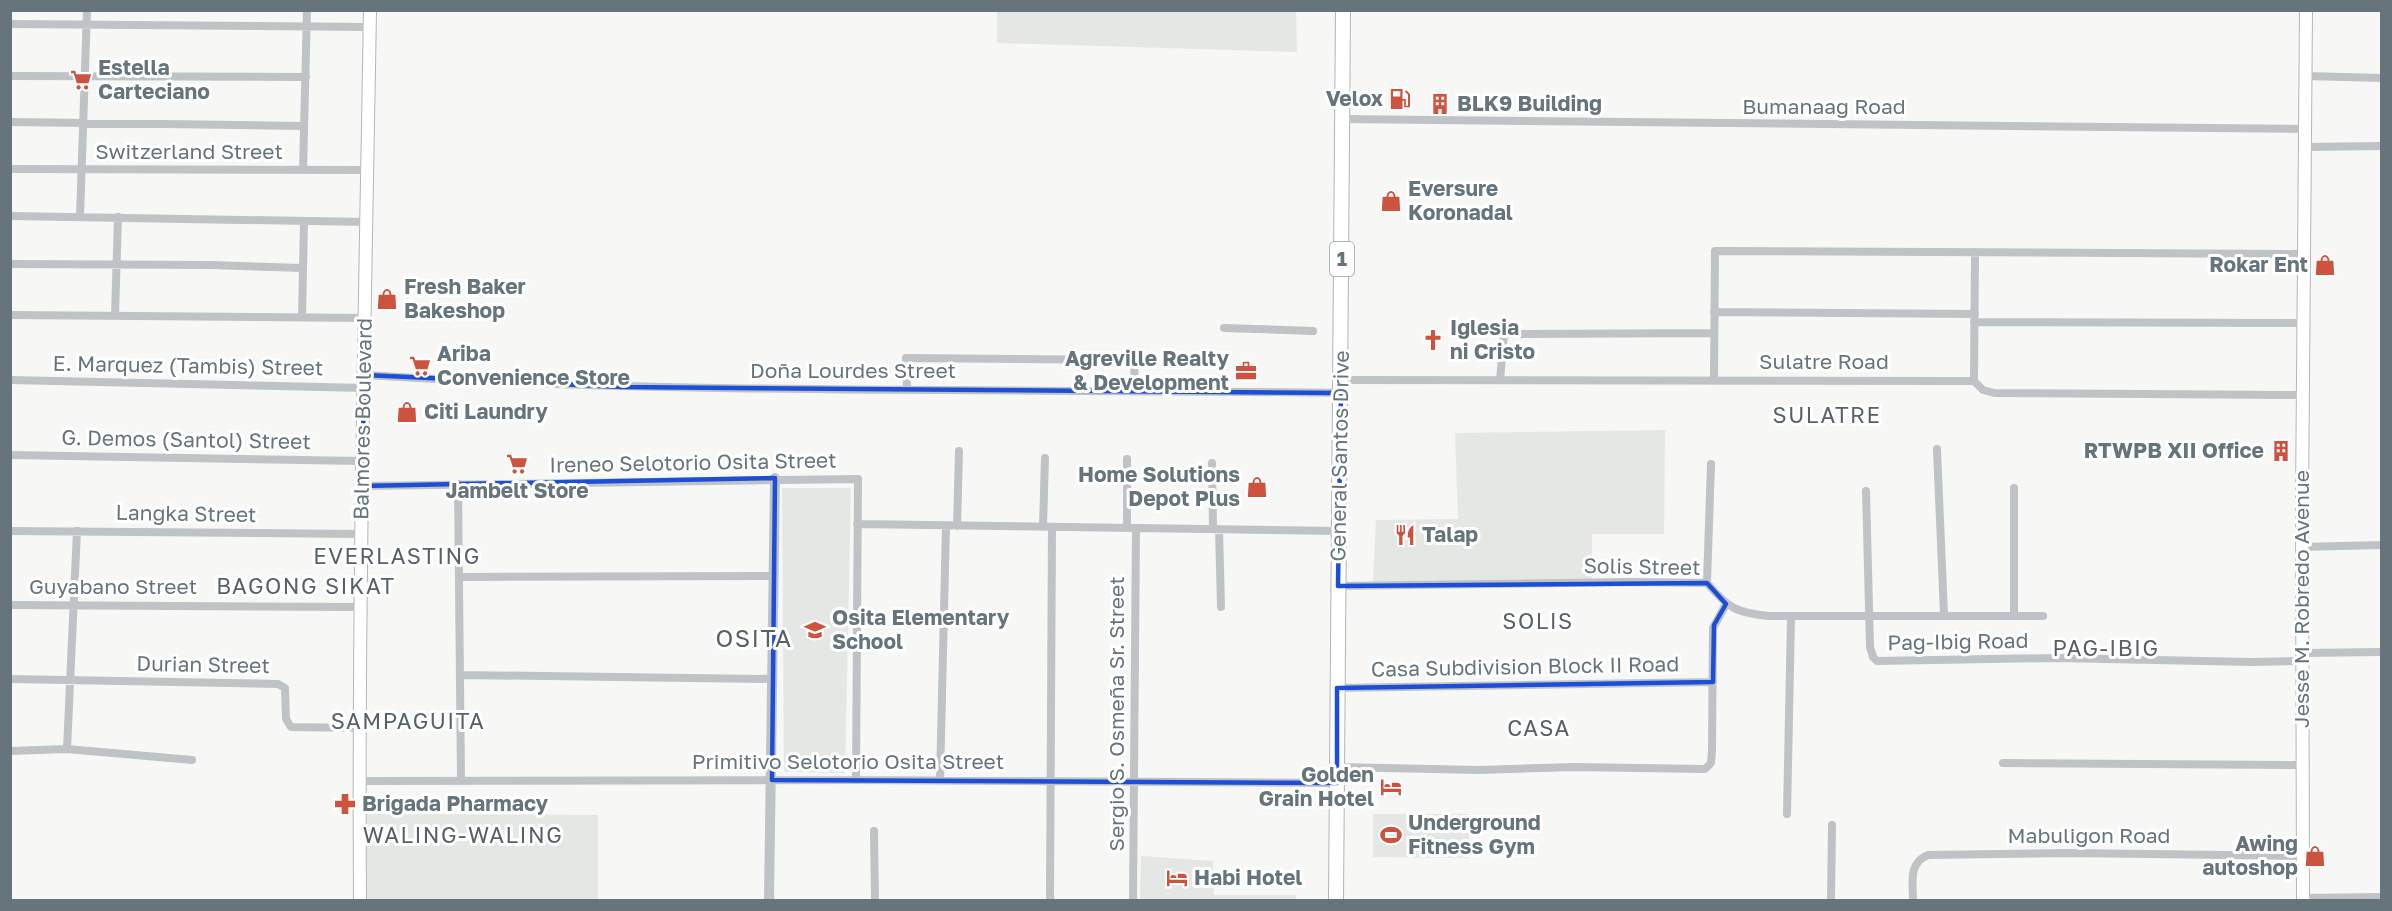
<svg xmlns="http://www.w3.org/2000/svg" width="2392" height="911" viewBox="0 0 2392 911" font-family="'Golos Text',sans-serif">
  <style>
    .built { fill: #e5e7e5 }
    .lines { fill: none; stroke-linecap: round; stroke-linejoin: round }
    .secondary-casing { stroke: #b2b7ba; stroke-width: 14 }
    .trunk-casing { stroke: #b1b5b7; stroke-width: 16 }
    .minor { stroke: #bfc3c6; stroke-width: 8 }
    .tertiary { stroke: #bfc3c6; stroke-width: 10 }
    .secondary { stroke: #fff; stroke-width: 12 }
    .trunk { stroke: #fff; stroke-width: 14 }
    .marked { fill: none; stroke: #1d4ed8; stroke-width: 4.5; stroke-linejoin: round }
    .labels { text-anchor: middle; stroke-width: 6; stroke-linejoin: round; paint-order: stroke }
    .shield { fill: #fff; stroke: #949ea3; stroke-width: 1.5 }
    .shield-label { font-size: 20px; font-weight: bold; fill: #66757c }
    .poi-label { font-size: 21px; font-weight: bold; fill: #66757c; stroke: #fff; text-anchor: start }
    .street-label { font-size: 21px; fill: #66757c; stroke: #fff }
    .neighbourhood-label { font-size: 22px; letter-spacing: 1.5px; fill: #576268; stroke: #fff }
    .quarter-label { font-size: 24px; letter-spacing: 1.5px; fill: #576268; stroke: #fff }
  </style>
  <rect width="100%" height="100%" fill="#f7f7f5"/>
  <!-- built -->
  <path class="built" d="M997,11H1296L1297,52L997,43Z
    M1665,430L1664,534H1592V581L1373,582L1376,520L1458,519L1455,433Z
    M782,488H851L845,773L784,772Z
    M367,814L598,815V900H367Z
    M1373,814H1469V858L1373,857Z
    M1141,856L1213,861L1214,895H1296V900H1140Z"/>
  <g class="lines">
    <defs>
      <path id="secondary" d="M360,900C358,604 365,307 370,10
        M2303,900L2302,503L2306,10"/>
      <path id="trunk" d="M1336,900L1343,10"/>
    </defs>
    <!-- secondary casing -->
    <use href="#secondary" class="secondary-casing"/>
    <!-- trunk casing -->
    <use href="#trunk" class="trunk-casing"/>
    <!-- minor -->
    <path class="minor" d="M10,24L370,27
      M10,76L306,77
      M2305,76L2382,78
      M1343,119L2305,129
      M10,122L304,126
      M2305,147L2382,146
      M10,169L367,170
      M303,170L307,10
      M10,216L367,222
      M80,217L87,10
      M10,264L211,265L303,268
      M1714,312L1975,314
      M10,315L366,318
      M115,316L118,217
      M302,317L304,221
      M1974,322L2303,323
      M1224,328L1313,331
      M365,375C690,395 1016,388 1341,393
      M10,380L365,388
      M1341,380L1974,381L1983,390L1994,393L2303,395
      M1500,380L1504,334L1714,333
      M1714,380L1715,251L2304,254
      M1974,381L1975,252
      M907,389L906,358L1134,360L1135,391
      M1937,449L1944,615
      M10,455L362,461
      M1212,463L1213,529
      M458,484L461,781
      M361,486L858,479L856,780
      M1866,491L1870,647L1873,657L1877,661L2056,658L2252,662L2303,661
      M857,524L1338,531
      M957,526L959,451
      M1043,527L1045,458
      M1127,528V459
      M1219,529L1221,607
      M10,531L361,534
      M2301,547L2382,545
      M459,577L774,576
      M1707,583L1711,464
      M1338,586L1632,582L1707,583C1729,609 1737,613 1770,616H2043
      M10,605L360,607
      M2014,616V488
      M2302,653L2382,652
      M460,675L773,679
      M10,679L278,684L285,688L286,719L291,727L359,728
      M1337,688L1713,682
      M67,749L77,531
      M10,751L67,749L192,760
      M2003,763L2302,765
      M1337,767L1479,770L1574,767L1705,769L1711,763L1712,750L1713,628L1726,604
      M940,780L946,526
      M359,781L856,780L1337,783
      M1787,814L1791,617
      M874,831L875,900
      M2303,898L2382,897
      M1050,900L1052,527
      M1133,900L1136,528
      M1831,900L1832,825
      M1913,900C1913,883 1908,863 1928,855L2069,853L2303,856"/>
    <!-- tertiary -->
    <path class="tertiary" d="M769,900L775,478"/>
    <!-- secondary -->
    <use href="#secondary" class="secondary"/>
    <!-- trunk -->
    <use href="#trunk" class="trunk"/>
  </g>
  <!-- marked area -->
  <path class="marked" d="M365,375L623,387L1341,393L1338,586L1707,583L1726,604L1714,625L1713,682L1337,688V783L772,780L775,478L361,486Z"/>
  <!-- icons -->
  <defs>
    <symbol id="supermarket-bare" viewBox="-9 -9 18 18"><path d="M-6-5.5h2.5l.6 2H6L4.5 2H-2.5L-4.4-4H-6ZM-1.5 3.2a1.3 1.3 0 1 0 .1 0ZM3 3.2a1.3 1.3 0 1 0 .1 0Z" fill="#ce533f" stroke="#fff" stroke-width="2.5" paint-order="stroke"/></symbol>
    <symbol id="fuel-bare" viewBox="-9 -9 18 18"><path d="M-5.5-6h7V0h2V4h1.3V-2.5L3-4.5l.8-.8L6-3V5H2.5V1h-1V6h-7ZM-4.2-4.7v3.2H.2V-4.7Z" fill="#ce533f" stroke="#fff" stroke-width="2.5" paint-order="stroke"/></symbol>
    <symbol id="building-bare" viewBox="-9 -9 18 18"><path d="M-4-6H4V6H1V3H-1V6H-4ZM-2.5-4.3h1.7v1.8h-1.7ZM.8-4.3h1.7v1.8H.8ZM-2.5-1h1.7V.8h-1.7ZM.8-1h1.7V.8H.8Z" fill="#ce533f" stroke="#fff" stroke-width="2.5" paint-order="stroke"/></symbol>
    <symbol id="shop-bare" viewBox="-9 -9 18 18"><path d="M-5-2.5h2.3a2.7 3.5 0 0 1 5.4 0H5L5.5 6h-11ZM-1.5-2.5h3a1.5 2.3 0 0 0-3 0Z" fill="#ce533f" stroke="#fff" stroke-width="2.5" paint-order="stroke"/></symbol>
    <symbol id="church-bare" viewBox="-9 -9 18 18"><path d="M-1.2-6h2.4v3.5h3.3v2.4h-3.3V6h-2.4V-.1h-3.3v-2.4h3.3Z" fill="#ce533f" stroke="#fff" stroke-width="2.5" paint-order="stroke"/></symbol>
    <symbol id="office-bare" viewBox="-9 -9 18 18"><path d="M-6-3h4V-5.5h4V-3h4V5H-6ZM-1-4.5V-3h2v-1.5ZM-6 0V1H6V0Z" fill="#ce533f" stroke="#fff" stroke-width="2.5" paint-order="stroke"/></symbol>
    <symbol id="restaurant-bare" viewBox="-9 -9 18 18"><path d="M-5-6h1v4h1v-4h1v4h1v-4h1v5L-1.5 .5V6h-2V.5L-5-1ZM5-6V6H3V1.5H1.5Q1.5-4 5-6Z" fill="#ce533f" stroke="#fff" stroke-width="2.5" paint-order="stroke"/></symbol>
    <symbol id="school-bare" viewBox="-9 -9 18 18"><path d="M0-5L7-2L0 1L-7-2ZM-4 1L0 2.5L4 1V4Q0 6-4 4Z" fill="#ce533f" stroke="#fff" stroke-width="2.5" paint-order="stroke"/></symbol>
    <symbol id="hotel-bare" viewBox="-9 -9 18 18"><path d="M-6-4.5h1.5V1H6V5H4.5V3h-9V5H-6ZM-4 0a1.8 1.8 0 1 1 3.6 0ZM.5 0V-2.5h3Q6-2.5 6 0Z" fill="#ce533f" stroke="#fff" stroke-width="2.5" paint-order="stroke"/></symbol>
    <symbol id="pharmacy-bare" viewBox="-9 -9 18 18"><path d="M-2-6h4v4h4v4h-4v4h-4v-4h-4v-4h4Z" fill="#ce533f" stroke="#fff" stroke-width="2.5" paint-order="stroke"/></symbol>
    <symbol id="stadium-bare" viewBox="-9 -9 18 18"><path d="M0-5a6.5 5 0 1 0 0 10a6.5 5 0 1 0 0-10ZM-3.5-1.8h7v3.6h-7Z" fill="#ce533f" stroke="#fff" stroke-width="2.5" paint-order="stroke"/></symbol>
  </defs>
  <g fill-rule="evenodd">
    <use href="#supermarket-bare" x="66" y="65" width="30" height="30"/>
    <use href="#fuel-bare" x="1385" y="84" width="30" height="30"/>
    <use href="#building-bare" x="1425" y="89" width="30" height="30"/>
    <use href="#shop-bare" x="1376" y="186" width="30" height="30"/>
    <use href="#shop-bare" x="2310" y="250" width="30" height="30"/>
    <use href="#shop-bare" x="372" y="284" width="30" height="30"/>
    <use href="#church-bare" x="1418" y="325" width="30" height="30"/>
    <use href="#supermarket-bare" x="405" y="351" width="30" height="30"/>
    <use href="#office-bare" x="1231" y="356" width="30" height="30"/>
    <use href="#shop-bare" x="392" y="397" width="30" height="30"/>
    <use href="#building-bare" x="2266" y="436" width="30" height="30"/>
    <use href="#supermarket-bare" x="502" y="449" width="30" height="30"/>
    <use href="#shop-bare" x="1242" y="472" width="30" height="30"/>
    <use href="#restaurant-bare" x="1390" y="520" width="30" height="30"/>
    <use href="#school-bare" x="800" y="615" width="30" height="30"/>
    <use href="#hotel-bare" x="1376" y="772" width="30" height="30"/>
    <use href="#pharmacy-bare" x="330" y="789" width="30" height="30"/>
    <use href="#stadium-bare" x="1376" y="820" width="30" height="30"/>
    <use href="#shop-bare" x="2300" y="841" width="30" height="30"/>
    <use href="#hotel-bare" x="1162" y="863" width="30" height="30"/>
  </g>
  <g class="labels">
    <!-- shield labels -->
    <rect class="shield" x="1330" y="242" width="24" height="34" rx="4.5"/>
    <g class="shield-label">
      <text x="1342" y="266">1</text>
    </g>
    <!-- poi labels -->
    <g class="poi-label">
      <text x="98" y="75">Estella<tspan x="98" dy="24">Carteciano</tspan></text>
      <text x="1383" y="106" text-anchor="end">Velox</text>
      <text x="1457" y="111">BLK9 Building</text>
      <text x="1408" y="196">Eversure<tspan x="1408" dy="24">Koronadal</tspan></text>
      <text x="2308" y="272" text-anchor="end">Rokar Ent</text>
      <text x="404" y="294">Fresh Baker<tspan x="404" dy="24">Bakeshop</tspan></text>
      <text x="1450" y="335">Iglesia<tspan x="1450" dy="24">ni Cristo</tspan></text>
      <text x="437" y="361">Ariba<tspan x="437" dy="24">Convenience Store</tspan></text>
      <text x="1229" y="366" text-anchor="end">Agreville Realty<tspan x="1229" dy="24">&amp; Development</tspan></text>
      <text x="424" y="419">Citi Laundry</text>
      <text x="2264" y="458" text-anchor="end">RTWPB XII Office</text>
      <text x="1240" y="482" text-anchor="end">Home Solutions<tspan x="1240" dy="24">Depot Plus</tspan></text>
      <text x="517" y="498" text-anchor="middle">Jambelt Store</text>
      <text x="1422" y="542">Talap</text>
      <text x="832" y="625">Osita Elementary<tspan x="832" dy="24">School</tspan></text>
      <text x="1374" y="782" text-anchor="end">Golden<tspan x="1374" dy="24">Grain Hotel</tspan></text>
      <text x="362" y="811">Brigada Pharmacy</text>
      <text x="1408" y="830">Underground<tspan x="1408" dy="24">Fitness Gym</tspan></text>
      <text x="2298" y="851" text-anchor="end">Awing<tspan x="2298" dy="24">autoshop</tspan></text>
      <text x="1194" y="885">Habi Hotel</text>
    </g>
    <!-- street labels -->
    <g class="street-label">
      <text x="1824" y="114">Bumanaag Road</text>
      <text x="189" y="159">Switzerland Street</text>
      <text x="1824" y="369">Sulatre Road</text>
      <text transform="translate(188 366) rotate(1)" y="7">E. Marquez (Tambis) Street</text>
      <text x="853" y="378">Doña Lourdes Street</text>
      <text transform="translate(363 419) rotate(-89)" y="7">Balmores Boulevard</text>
      <text transform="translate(186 440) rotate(1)" y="7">G. Demos (Santol) Street</text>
      <text transform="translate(1340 456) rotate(-89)" y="7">General Santos Drive</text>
      <text transform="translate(693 463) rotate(-1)" y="7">Ireneo Selotorio Osita Street</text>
      <text transform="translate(186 514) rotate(1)" y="7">Langka Street</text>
      <text transform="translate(1642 567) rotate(1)" y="7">Solis Street</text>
      <text x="113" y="594">Guyabano Street</text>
      <text transform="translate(2302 599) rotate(-90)" y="7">Jesse M. Robredo Avenue</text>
      <text transform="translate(1958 642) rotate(-1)" y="7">Pag-Ibig Road</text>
      <text transform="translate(203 665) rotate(1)" y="7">Durian Street</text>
      <text transform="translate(1525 667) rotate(-1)" y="7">Casa Subdivision Block II Road</text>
      <text transform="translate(1117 714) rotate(-90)" y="7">Sergio S. Osmeña Sr. Street</text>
      <text x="848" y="769">Primitivo Selotorio Osita Street</text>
      <text x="2089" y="843">Mabuligon Road</text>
    </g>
    <!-- neighbourhood labels -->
    <g class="neighbourhood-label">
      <text x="1827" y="423">SULATRE</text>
      <text x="397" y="564">EVERLASTING</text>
      <text x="306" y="594">BAGONG SIKAT</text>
      <text x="1538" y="629">SOLIS</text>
      <text x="2106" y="656">PAG-IBIG</text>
      <text x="408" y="729">SAMPAGUITA</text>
      <text x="1539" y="736">CASA</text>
      <text x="463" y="843">WALING-WALING</text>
    </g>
    <!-- quarter labels -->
    <g class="quarter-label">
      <text x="754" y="647">OSITA</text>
    </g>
  </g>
  <!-- border -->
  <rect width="2392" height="911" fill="none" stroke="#66757c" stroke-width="24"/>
</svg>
